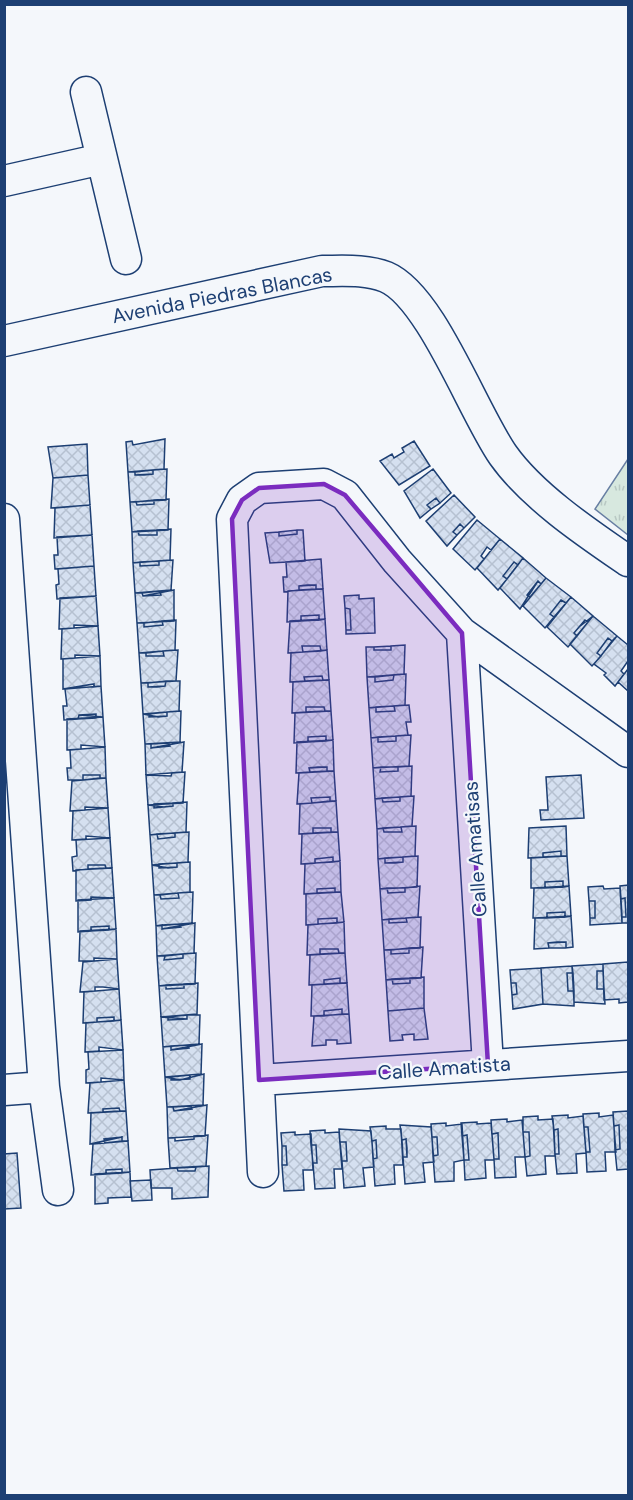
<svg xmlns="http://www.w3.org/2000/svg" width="633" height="1500" viewBox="0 0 633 1500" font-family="'DM Sans',sans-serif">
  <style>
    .grass { fill: url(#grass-tufts); stroke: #687fa3; stroke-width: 1.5 }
    .building { fill: url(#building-cross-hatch); stroke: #1d3f73; stroke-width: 1.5 }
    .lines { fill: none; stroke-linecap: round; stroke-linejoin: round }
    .minor-casing { stroke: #1d3f73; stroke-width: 33 }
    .minor { stroke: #f4f7fb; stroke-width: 30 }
    .marked { fill: #7b2cbf; fill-opacity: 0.2; stroke: #7b2cbf; stroke-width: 4.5; stroke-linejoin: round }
    .labels { text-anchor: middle; stroke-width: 4.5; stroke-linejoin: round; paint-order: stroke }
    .street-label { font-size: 20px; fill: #1d3f73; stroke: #f4f7fb }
  </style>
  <defs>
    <pattern id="grass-tufts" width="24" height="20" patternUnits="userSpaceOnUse" patternTransform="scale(1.5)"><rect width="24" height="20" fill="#d7e8df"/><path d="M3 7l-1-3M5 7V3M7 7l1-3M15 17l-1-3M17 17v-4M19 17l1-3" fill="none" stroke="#b8c8c3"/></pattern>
    <pattern id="building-cross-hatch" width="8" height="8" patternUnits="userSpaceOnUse" patternTransform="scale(1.5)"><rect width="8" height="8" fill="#d5e0f0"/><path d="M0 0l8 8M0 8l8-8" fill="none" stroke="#b6c1d1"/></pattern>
  </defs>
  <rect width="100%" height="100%" fill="#f4f7fb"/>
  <!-- grass -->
  <path class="grass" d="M628,459V535L595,509Z"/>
  <!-- building -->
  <path class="building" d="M165,439L164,469L128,472L126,442L132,441L133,445Z
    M414,441L430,466L399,485L380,461L392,454L394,458L404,452L402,448Z
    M87,444L88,475L53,478L48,447Z
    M167,469L166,500L130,502L128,472H135V475H144L153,474V470Z
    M433,469L451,493L440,503L436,498L427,505L431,509L420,518L404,491Z
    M153,470V474L135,475V472Z
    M88,475L90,505L51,508L53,478Z
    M454,495L475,517L464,528L460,524L453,532L457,535L447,546L426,521Z
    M436,498L440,503L431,509L427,505Z
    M169,499L168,530L132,532L130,502H136L137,505L154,504V500Z
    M154,500V504L137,505L136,502Z
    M90,505L92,535L54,538L55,508Z
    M477,520L500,539L491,550L487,547L481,556L484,559L475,570L453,549Z
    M460,524L464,528L457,535L453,532Z
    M171,529L170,560L133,563L132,532L138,531L139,535H157V530Z
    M157,530V535H139L138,531Z
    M297,530V534L279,536V532Z
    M297,530H303L305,561L270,563L265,533L279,532V536L297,534Z
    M92,535L94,566L55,569L54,555H58L57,537Z
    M500,539L523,558L518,565L514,562L503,576L507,579L498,590L477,568Z
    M523,558L546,578L541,584L538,581L520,609L500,588Z
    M321,559L323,589H316V585H307L299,586V590L284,592L283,577H287L286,562Z
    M173,560L171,590L135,593L133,563L140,562V566L159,565V561Z
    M159,561V565L140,566V562Z
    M514,562L518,565L507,579L503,576Z
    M94,566L96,596L57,599L56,585L59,584L58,569Z
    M546,578L571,597L566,603L561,600L550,614L554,617L545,628L523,606Z
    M538,581L541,584L530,597L527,595Z
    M316,585V589L299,590V586Z
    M323,589L325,619L319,620V615L301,616V621L287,622L288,591Z
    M174,590V621L137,623L135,593H142L143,596Z
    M160,591L161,595L143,596L142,593Z
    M359,595V599L374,598L375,633L346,634V630H351L350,609L345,608L344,596Z
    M96,596L98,626L74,625V628L59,629L60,598Z
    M571,597L593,616L579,627L574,633L577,636L568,647L547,627Z
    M561,600L566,603L554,617L550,614Z
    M345,608L350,609L351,630H346Z
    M319,615V620L301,621V616Z
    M593,616L617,636L612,641L608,638L597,653L601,656L592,666L570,644Z
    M325,619L327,650L321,651L320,646H302L303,652L288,653L290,621Z
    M176,620L175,650L139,653L137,623H144V627L163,625L162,621Z
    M585,620L588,622L577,636L574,633Z
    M162,621L163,625L144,627V623Z
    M98,626L100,656L75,655V658L61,659L62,629Z
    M617,636L628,645V661L621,671L624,674L615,686L604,675L606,673L594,664Z
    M608,638L612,641L601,656L597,653Z
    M405,645L404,674L367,677L366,647H374V650H391V646Z
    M302,646H320L321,651L303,652Z
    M391,646V650H374V647Z
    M178,650L176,681L141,683L139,653H146V656H164L163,651Z
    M327,650L329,680H323L322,676L304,677L305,681L290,682L291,653Z
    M163,651L164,656H146V653Z
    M100,656L101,686L94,687V684L63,689V659Z
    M628,669V691L618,682Z
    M406,674L405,705L369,708L367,677H375V682L393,680L394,675Z
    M394,675L393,680L375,682V677Z
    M322,676L323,680L305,681L304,677Z
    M329,680L331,711H325L324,707H306V712L292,713L293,682Z
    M166,681L165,686L148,687V683Z
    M166,681H180L179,711L143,714L141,683H148V687H157L165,686Z
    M101,686L103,717L79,715L78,719L64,720L63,706H67L65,689Z
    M409,705L411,722H406L408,735L371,738L369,708L376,707V712L395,711L394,706Z
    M394,706L395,711L376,712V707Z
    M306,707H324L325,711L306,712Z
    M181,711L180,742L145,744L143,714L158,717L167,716V712Z
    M331,711L333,740L326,741V736L308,737V742L294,743L295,713Z
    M167,712V716L149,717V714Z
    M96,714V718L78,719L79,715Z
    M103,717L105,747L81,745V749L67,750V719Z
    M411,735L409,766L373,768L371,738L378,737V742L396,741V736Z
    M326,736V741L308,742V737Z
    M396,736V741L378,742V737Z
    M333,740L334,771H327V767H318L309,768L310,772L296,773L297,742Z
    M184,742L182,772L146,775L145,744H151V748Z
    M169,743L170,746L151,748V744Z
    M105,747L106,778H100V775H83V780H68L67,768H71L70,750Z
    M412,766L411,796L375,799L373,768L381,767L380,772L398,771V767Z
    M327,767V771L310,772L309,768Z
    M381,767H398V771L380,772Z
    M334,771L336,801H330V797L311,798L312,803L297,804L299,773Z
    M185,772L183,803L148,805L146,775L171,776L172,773Z
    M83,775H100V778L83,780Z
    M581,775L584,818L541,820L540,810H548L546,777Z
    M106,778L108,808L85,807V810L70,811L72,781Z
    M414,796L412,826L377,829L375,799L382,798L383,802L400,801V797Z
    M330,797V801L312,803L311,798Z
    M400,797V801L383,802L382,798Z
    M336,801L338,832H331V828H313V833L299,834L300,804Z
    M187,802L186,832L150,835L148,805L164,807L173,806V803Z
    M173,803V806L154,808V804Z
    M108,808L110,838L86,836V839L72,840L73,811Z
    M416,826L415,856L378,859L377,829L383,828L384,832H402L401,827Z
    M566,826L567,856H561V851L543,853V857L528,858L529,828Z
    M401,827L402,832H384L383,828Z
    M313,828H331V832L313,833Z
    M189,832L188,862L152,865L150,835L157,834L158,839L175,837V833Z
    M338,832L340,861L333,862V857L315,859V863L301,864L302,834Z
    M175,833V837L158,839L157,834Z
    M110,838L112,868H106L105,865H88V869L73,871L72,857L77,856L76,840Z
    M561,851V856L543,857V853Z
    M418,856L417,887L380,889L378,859L385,858V863H395L403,862V857Z
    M567,856L569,886L563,887V881L545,882V888H531V858Z
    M333,857V862L315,863V859Z
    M403,857V862L385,863V858Z
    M340,861L341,892H335V888L317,889V893L304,894L305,864Z
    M190,862V892L154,895L152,865L168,868L177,867V863Z
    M177,863V867L159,868V864Z
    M88,865H105L106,868L88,869Z
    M112,868L114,898L91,897V900L76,901V870Z
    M563,881V887L545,888V882Z
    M628,885V923H622V917H626L625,898L621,899L620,886Z
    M420,886L418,917L382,920L380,889L387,888L388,893L405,892V888Z
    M569,886L571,916L565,917V912L547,913V918H533L534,888Z
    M603,886L604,889L620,888L622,923L590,925V918H595V901H589L588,887Z
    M335,888V892L317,893V889Z
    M387,888H405V892L388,893Z
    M193,892L192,923L156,926L154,895H160L161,899L179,898L178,893Z
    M341,892L344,922L337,923V918L318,919V924L306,925V894Z
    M178,893L179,898L161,899L160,895Z
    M114,898L116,929L109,930V926L91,927V931L78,932V900Z
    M625,898L626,917H622L621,899Z
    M589,901H595V918H590Z
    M565,912V917L547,918V913Z
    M571,916L573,947L566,948V942H557L548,943L549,948L534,949L535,918Z
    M421,917L420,948L384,950L382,920L389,919V923L407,922L406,918Z
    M337,918V923L318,924V919Z
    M406,918L407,922L389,923V919Z
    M344,922L345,953H339L338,949H320V954L307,955L308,925Z
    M195,923L194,953L157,956L156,926L162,925V929Z
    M180,924L181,927L162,929V925Z
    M109,926V930L91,931V927Z
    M116,929L117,959L94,958V961H79L80,931Z
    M566,942V948H549L548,943Z
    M423,947L421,978L386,980L384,950H391V954L409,953V948Z
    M409,948V953L391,954V950Z
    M320,949H338L339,953L320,954Z
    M196,953L195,984L159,986L157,956H165L164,960L174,959L183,958V954Z
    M345,953L347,983H340V978L324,980V984L309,985L310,955Z
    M183,954V958L164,960L165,956Z
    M117,959L119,989L103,987H95V991L80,992L83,962Z
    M628,962V1002L619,1003V999L604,1000L603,964Z
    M603,964V971H597V989H604L605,1004L574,1002L572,966Z
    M572,966L573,973H567L568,991H574V1006L543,1004L541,968Z
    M541,968L543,1004L513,1009L512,995L517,994L516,983H511L510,970Z
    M597,971H603L604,989H597Z
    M567,973H573L574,991H568Z
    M424,977V1008L388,1011L386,980L392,979L393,984L410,983V978Z
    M340,978V983L324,984V980Z
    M410,978V983L393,984L392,979Z
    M198,983L197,1014L161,1017L159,986L166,985V989L184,988V984Z
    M347,983L349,1014H342V1009L324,1011V1016H311L312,985Z
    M511,983H516L517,994L512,995Z
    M184,984V988L166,989V985Z
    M119,989L121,1020L114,1021V1017L97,1018V1022L83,1023L84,992Z
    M424,1008L428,1039L414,1040V1034L402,1035L403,1040L390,1041L388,1011Z
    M342,1009V1014L324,1016V1011Z
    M349,1014L351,1043L337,1044V1040H326V1045L312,1046L314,1016Z
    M187,1015V1019L168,1020V1017Z
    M187,1015H200L199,1044L163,1047L161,1017L187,1019Z
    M114,1017V1021L97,1022V1018Z
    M121,1020L123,1050L99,1047V1051L85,1052L86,1023Z
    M202,1044L201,1074L165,1077L163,1047L171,1046V1050Z
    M188,1045L189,1048L171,1050V1046Z
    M123,1050L124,1080L101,1078V1082L86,1083V1070L89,1069L88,1052Z
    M204,1074L203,1105L167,1107L165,1077L180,1080Z
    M190,1075V1079L171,1080V1077Z
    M124,1080L126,1111H120L119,1108L103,1109V1112L88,1113L90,1083Z
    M207,1105L205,1136L168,1138L167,1107H173L174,1111Z
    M191,1106L192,1109L174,1111L173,1107Z
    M119,1108L120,1111L103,1112V1109Z
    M126,1111L128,1141H122V1137L90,1144L91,1113Z
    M628,1111V1169L617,1170L615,1150L620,1149L619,1125L614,1126L613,1112Z
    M599,1113V1117L613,1115L616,1152H605L606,1171L587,1172L586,1152H590L588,1127H584L583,1114Z
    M568,1115V1118L583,1116L586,1153L576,1154L577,1173L557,1174L555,1154H559L558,1129L554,1130L552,1116Z
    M538,1116V1120L553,1119L555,1156H545L546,1174L527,1176L525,1157L530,1156L529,1132H523V1117Z
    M507,1119V1122L522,1120L525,1157H515L516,1177L495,1178L494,1159H499L498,1133L492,1134L491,1120Z
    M477,1122V1124L491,1123L494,1160H485L486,1178L465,1180L464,1160H469L467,1135L462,1136L461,1123Z
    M446,1123V1126L462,1124L464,1160L454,1162V1181L435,1182L433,1156L438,1155L437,1137H432L431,1124Z
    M400,1125L431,1127L434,1162L423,1163L425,1182L405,1184L403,1157H407V1148L406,1139L402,1140Z
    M619,1125L620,1149L615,1150L614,1126Z
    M386,1126V1129H401L403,1165H394L395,1184L375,1186L373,1159L377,1158L376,1140L372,1141L370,1127Z
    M584,1127H588L590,1152H586Z
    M339,1129L371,1131L374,1167L363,1168L365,1186L344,1188L342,1161H347L346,1142H340Z
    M558,1129L559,1154H555L554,1130Z
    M325,1130V1133L339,1132L342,1169H334L335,1188L315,1189L313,1163H317L316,1145H311L310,1131Z
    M295,1132V1135L311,1134L313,1170H303L304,1190L284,1191L282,1165H287L286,1146H282L281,1133Z
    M523,1132H529L530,1156L525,1157Z
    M498,1133L499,1159H494L492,1134Z
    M208,1135L206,1166L170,1168L168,1138H175V1141L194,1139V1136Z
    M467,1135L469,1160H464L462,1136Z
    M122,1137V1141L105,1143L104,1139Z
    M432,1137H437L438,1155L433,1156Z
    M406,1139L407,1157H403L402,1140Z
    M376,1140L377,1158L373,1159L372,1141Z
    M128,1141L130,1172L122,1173V1169L106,1170V1174L91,1175L93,1144Z
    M340,1142H346L347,1161H342Z
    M311,1145H316L317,1163H313Z
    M282,1146H286L287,1165H282Z
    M17,1153L21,1208L4,1209V1154Z
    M209,1166L208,1197L172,1199V1188H151L150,1170L177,1168L178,1171H195L196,1167Z
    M196,1167L195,1171H178L177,1168Z
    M122,1169V1173L106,1174V1170Z
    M130,1172L131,1197L108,1198V1203L95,1204V1174Z
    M151,1180L152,1200L132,1201L130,1181Z"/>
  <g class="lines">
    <defs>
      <path id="minor" d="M86,92L126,259
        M4,181L102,159
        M4,341L322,271C343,271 366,269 386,277C431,296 473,412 503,455C532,496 587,533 628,561
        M4,519L44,1087L58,1190
        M462,633L488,1065
        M259,1080L628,1056
        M4,1090L44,1087
        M263,1172L232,519L242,500L259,488L324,484L345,495L397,561L462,633L628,752"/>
    </defs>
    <!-- minor casing -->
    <use href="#minor" class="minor-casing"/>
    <!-- minor -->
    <use href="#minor" class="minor"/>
  </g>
  <!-- marked area -->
  <path class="marked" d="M324,484L345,495L462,633L488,1065L259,1080L232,519L242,500L259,488Z"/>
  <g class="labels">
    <!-- street labels -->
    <g class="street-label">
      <text transform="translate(222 295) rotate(-11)" y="7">Avenida Piedras Blancas</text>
      <text transform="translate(475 849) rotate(-94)" y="7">Calle Amatisas</text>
      <text transform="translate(444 1068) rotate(-4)" y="7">Calle Amatista</text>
    </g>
  </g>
  <!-- border -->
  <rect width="633" height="1500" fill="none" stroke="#1d3f73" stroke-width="12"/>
</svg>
